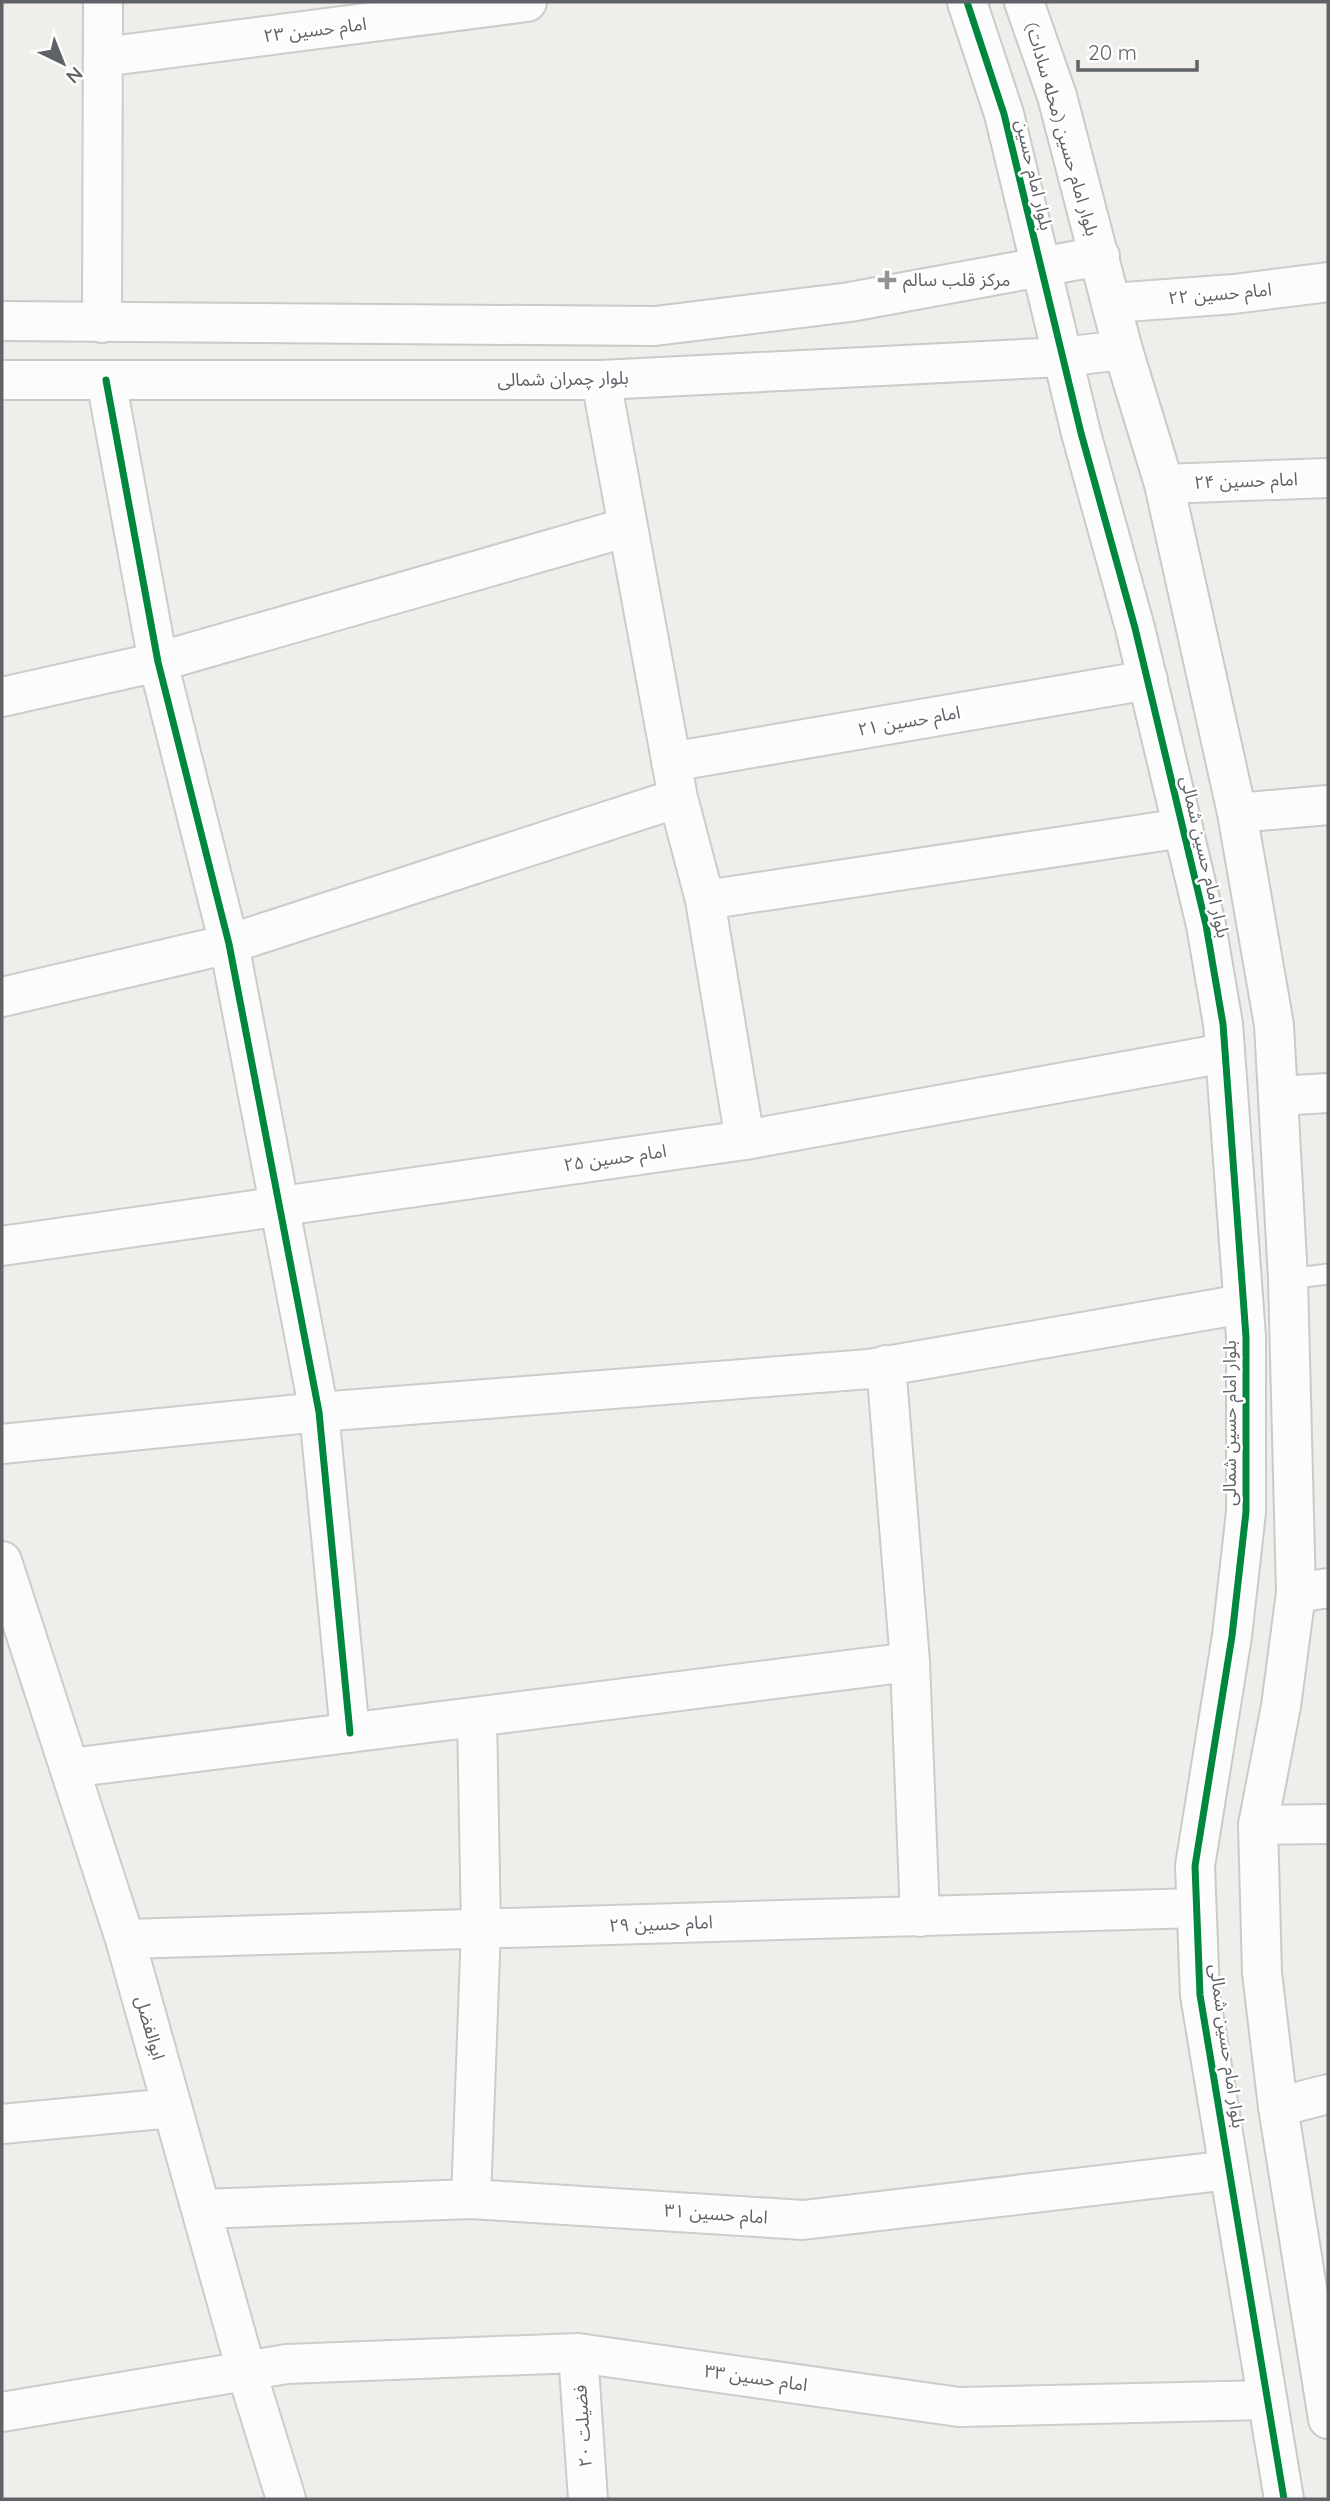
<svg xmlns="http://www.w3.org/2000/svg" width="1330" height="2501" viewBox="0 0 1330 2501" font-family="Quicksand,'Noto Sans Arabic',sans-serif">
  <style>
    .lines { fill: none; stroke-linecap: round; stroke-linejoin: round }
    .lane-casing { stroke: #cbcccc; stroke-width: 23 }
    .street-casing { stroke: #cbcccc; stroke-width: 42 }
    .secondary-casing { stroke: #cacacb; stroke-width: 42 }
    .lane { stroke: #fdfcfc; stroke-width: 19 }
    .street { stroke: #fdfcfc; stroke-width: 38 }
    .secondary { stroke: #fdfcfc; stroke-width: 38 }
    .cycleway-casing { stroke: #fff; stroke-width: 11 }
    .cycleway { stroke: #00873e; stroke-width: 7 }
    .poi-dot { fill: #919496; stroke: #fff; stroke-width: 2.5 }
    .labels { text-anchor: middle; stroke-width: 5; stroke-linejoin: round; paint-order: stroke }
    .street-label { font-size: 18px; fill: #5f6368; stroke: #fff }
    .poi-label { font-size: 18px; fill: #5f6368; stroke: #fff; text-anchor: start }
  </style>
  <rect width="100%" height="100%" fill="#efeeea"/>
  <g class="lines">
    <defs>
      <path id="lane" d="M1288,1279L1328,1274"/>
      <path id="street" d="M103,57L527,2
        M1112,303L1234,294L1328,282
        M102,323L103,2
        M106,380L158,662L229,944L319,1412L350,1733
        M601,380L678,798L705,900L1183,828
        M1164,484L1328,478
        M2,697L158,662L628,527
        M671,762L1148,680
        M705,900L745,1140
        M2,997L229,944L678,798
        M1278,1096L1328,1093
        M2,1246L745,1140L1225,1053
        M886,1365L910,1662L920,1917
        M2,1444L319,1412L869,1369L1243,1304
        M2,1561L125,1939L246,2370L286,2499
        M1296,1593L1328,1588
        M70,1768L910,1662
        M1258,1825L1328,1824
        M125,1939L1196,1908
        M1278,2107L1328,2094
        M2,2124L172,2108
        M471,2199L481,1929L477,1717
        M201,2209L471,2199L803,2220L1229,2170
        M578,2353L588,2499
        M2,2412L287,2364L578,2353L959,2407L1267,2400"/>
      <path id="secondary" d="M967,2L1004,114L1081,433L1135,628L1206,925L1223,1024L1246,1337V1512L1232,1636L1195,1866L1200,1995L1284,2499
        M1024,2L1057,96L1123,350L1164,484L1237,813L1274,1025L1288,1279L1296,1593L1281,1706L1258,1825L1262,1973L1278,2107L1328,2419
        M2,321L655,326L850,302L1100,256
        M2,380H601L1062,357L1123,350
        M1237,813L1328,805"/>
    </defs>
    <!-- lane casing -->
    <use href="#lane" class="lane-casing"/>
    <!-- street casing -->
    <use href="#street" class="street-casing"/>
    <!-- secondary casing -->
    <use href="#secondary" class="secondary-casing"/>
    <!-- lane -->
    <use href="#lane" class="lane"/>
    <!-- street -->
    <use href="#street" class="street"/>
    <!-- secondary -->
    <use href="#secondary" class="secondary"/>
    <defs>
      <path id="cycleway" d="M967,2L1004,114L1081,433L1135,628L1206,925L1223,1024L1246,1337V1512L1232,1636L1195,1866L1200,1995L1284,2499
        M106,380L158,662L229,944L319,1412L350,1733"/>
    </defs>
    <!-- cycleway casing -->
    <use href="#cycleway" class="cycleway-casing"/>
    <!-- cycleway -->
    <use href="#cycleway" class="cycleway"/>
  </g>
  <!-- markers -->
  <path class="poi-dot" d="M883.5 269.5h7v7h7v7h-7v7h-7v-7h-7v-7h7z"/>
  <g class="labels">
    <!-- street labels -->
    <g class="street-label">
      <text transform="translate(315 30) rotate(-7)" y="6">امام حسین ۲۳</text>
      <text transform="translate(1062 129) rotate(74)" y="6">بلوار امام حسین (محله سادات)</text>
      <text transform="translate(1034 175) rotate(77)" y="6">بلوار امام حسین</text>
      <text transform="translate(1220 294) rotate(-5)" y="6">امام حسین ۲۲</text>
      <text transform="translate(563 379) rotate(-1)" y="6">بلوار چمران شمالی</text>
      <text transform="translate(1246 481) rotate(-2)" y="6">امام حسین ۲۴</text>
      <text transform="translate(909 721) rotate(-10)" y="6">امام حسین ۲۱</text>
      <text transform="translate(1205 857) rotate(77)" y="6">بلوار امام حسین شمالی</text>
      <text transform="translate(615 1158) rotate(-8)" y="6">امام حسین ۲۵</text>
      <text transform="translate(1230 1423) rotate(-90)" y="6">بلوار امام حسین شمالی</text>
      <text transform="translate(661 1924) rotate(-2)" y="6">امام حسین ۲۹</text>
      <text transform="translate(150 2028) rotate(74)" y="6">ابوالفضل</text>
      <text transform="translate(1227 2046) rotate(82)" y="6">بلوار امام حسین شمالی</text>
      <text transform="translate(716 2214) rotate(4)" y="6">امام حسین ۳۱</text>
      <text transform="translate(756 2378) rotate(8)" y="6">امام حسین ۳۳</text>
      <text transform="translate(583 2426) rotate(-94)" y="6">فضیلت ۲۰</text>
    </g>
    <!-- poi labels -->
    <g class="poi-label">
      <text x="903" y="286">مرکز قلب سالم</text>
    </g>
  </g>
  <!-- border -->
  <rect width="1330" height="2501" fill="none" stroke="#5f6368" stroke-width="7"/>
  <!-- north arrow -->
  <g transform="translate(63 63) rotate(137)" stroke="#ffffff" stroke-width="5" paint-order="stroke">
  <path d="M0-5L12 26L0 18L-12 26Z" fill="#5f6368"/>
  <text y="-10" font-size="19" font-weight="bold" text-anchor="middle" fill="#5f6368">N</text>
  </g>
  <!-- scale -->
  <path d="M1078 60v10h119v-10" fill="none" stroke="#5f6368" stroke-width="3.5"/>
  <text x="1088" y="60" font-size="21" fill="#5f6368" stroke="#ffffff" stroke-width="5" paint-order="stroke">20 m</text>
</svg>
